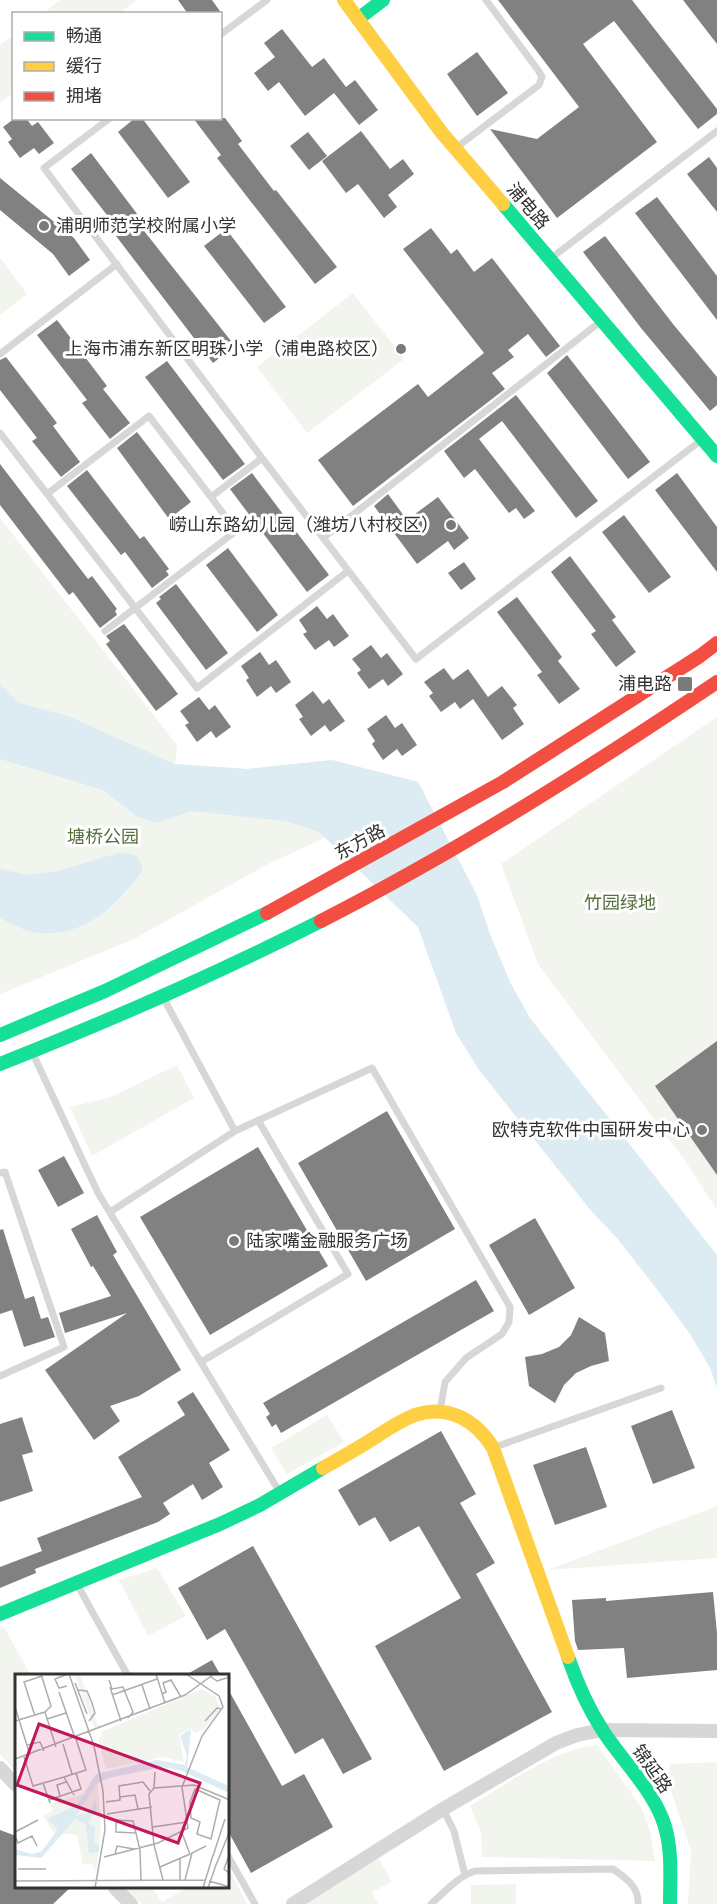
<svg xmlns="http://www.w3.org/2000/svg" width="717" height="1904" viewBox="0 0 717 1904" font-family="Mulish,'Noto Sans SC',sans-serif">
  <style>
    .green { fill: #f1f5ed }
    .water { fill: #ddebf3 }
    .building { fill: #818181 }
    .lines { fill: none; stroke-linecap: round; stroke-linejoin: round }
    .lane { stroke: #d7d7d7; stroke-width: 7 }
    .street { stroke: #d7d7d7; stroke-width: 14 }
    .fast { stroke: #16e098; stroke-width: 14 }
    .slow { stroke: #ffcf43; stroke-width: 14 }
    .jam { stroke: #f24e42; stroke-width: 14 }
    .poi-dot { fill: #7a7a7a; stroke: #fff; stroke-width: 2 }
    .labels { text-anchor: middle; stroke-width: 6; stroke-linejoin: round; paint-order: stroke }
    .street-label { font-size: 18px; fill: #333; stroke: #fff }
    .poi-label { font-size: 18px; fill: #333; stroke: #fff; text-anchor: end }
    .park-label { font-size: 18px; fill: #56703f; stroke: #fff }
    .inset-road { fill: none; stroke: #adadad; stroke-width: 1.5 }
    .view { fill: #c2185b; fill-opacity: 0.15; stroke: #c2185b; stroke-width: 3 }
    .inset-edge { fill: none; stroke: #333; stroke-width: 3 }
  </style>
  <rect width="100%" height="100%" fill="#fff"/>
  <!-- green -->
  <path class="green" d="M61,0H137L120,13H43Z
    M13,35V93L0,103V45Z
    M0,258L27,294L0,315Z
    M353,293L404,359L307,433L257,367Z
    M0,518L177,745L175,764L247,769L332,760L418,782L424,792L270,863L132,940L0,994Z
    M717,717V1210L686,1162L538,964L501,864Z
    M177,1065L194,1098L92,1156L70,1107L111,1097Z
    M327,1415L344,1442L287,1474L271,1448Z
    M717,1506V1558L548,1570Z
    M157,1568L186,1616L148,1636L119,1580Z
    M4,1627L31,1676H16V1772L0,1754V1629Z
    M597,1745L641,1807L650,1831L655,1861L482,1857L481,1832L470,1806C510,1782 550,1751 597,1745Z
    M717,1762V1904H688L691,1851L668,1781L670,1764Z
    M375,1852L392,1882L372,1892L378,1904H293Z
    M228,1867L247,1904H142L125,1888H152L162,1902L186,1888H228Z
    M516,1884V1904H471V1885Z"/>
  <!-- water -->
  <path class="water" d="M0,684L19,703L68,716L175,764L247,769L332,760L418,782L477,895L490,934L510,982L530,1018L717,1255V1388L710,1368L690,1334L662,1296L617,1238L592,1212L479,1070L456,1033L418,927L319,832L286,821L191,811L157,823L136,816L103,790L0,759Z
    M118,853C134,854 138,853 143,870C117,905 86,937 39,933C26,932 12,924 0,918V869L28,875L58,871Z"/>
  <!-- building -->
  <path class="building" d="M178,0H212L222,14H188Z
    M498,0H632L717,109V114L698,129L614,21L583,44L657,142L557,218L490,129L537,139L579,107Z
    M683,0H717V44Z
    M282,29L312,67L324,58L346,87L355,80L378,110L359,125L334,93L305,116L279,82L268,91L254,73L275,57L264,43Z
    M477,52L508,93L477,116L447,74Z
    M15,118H26L32,126L38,122L54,143L39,154L34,148L20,158L8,142L12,139L3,127Z
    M135,118H142L190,182L168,198L118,132Z
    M193,118H225L242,141L238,144L274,191L276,190L337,267L315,284L217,158L221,155Z
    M361,131L390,169L403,159L414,174L388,195L397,207L384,218L358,184L346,193L322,161Z
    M308,132L327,156L309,170L290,146Z
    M91,153L141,219L137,222L235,346L213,363L116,236L121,233L71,169Z
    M709,157L717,168V212L687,174Z
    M0,178L74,238L90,260L69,276L53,254L0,210Z
    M657,197L717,276V320L635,213Z
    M431,228L451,254L457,249L474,272L492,258L560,346L546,357L528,334L508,350L514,357L492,373L505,389L353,506L318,460L418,384L428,397L484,353L403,249Z
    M226,229L286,307L264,323L204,246Z
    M605,236L673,324L717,377V405L710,411L641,328L583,252Z
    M57,320L107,386L103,389L130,423L110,439L82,403L87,400L37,335Z
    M567,355L650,462L628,479L547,373Z
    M6,357L57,423L53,426L80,462L61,477L32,441L37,438L0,390V360Z
    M167,361L245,464L223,480L145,377Z
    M516,395L598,501L576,518L502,421L479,439L535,511L524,519L516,508L509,513L475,469L464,478L444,451Z
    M137,432L191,502L169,519L117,448Z
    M0,464L88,579L92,576L117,609L115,611L117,615L100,628L73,592L69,595L0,505Z
    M87,470L140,539L144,536L169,569L166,571L169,575L152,588L125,552L121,555L67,486Z
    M252,473L329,575L307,592L230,489Z
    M677,473L717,527V572L655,490Z
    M388,494L407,520L438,497L469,538L454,550L448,541L417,564L374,506Z
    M624,515L671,577L649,593L602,532Z
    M228,548L278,615L257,632L206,565Z
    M570,556L616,617L612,620L636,652L616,667L591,634L596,631L551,572Z
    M464,562L476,579L461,590L448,573Z
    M176,584L228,653L206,670L156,603L161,599L159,597Z
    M517,597L562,657L558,661L580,689L559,704L537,675L542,672L497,612Z
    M317,606L327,619L333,614L349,636L334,647L329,640L315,650L303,634L307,632L299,620Z
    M124,624L178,694L156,711L106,644L110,641L106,636Z
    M371,645L381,658L387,653L403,674L388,686L383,679L369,689L357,673L361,670L352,659Z
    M260,652L269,665L276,660L291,682L276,693L271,686L257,697L246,680L249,678L241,666Z
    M444,668L453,680L468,669L488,697L502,686L517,705L513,708L524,724L502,740L473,699L460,709L455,702L441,712L429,696L433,693L424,682Z
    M313,691L323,704L329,699L345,721L330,732L325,725L311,736L299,719L303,717L295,705Z
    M199,697L209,710L215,705L231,727L216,738L211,731L197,742L185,725L189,723L180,711Z
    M386,715L395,728L402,723L417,745L402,756L397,749L383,760L372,744L375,741L367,729Z
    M717,1041V1175L655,1086Z
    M387,1111L455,1229L366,1281L298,1163Z
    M258,1147L328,1266L210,1335L140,1217Z
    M64,1156L84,1193L58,1207L38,1170Z
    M97,1215L117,1252L113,1255L181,1370L139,1396L110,1406L120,1421L94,1440L45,1370L127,1313L65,1333L59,1313L111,1296L93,1266L91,1267L71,1229Z
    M535,1218L575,1288L529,1315L489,1245Z
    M3,1229L25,1299L34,1296L41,1319L48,1317L55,1337L24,1347L12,1310L0,1314V1230Z
    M476,1280L494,1311L281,1433L276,1424L272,1427L266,1417L270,1414L263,1403Z
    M579,1317L605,1333L609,1361L591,1366L576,1373L564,1385L555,1403L529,1386L525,1357L542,1354L559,1347L571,1335Z
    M193,1392L230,1450L209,1463L223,1487L202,1500L193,1484L163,1503L170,1514L158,1522L35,1569L36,1573L0,1588V1567L42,1551L37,1538L142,1497L118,1457L185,1415L177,1402Z
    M672,1410L695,1468L653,1484L631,1426Z
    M22,1417L33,1452L22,1455L33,1491L0,1502V1424Z
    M441,1431L476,1494L460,1503L495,1563L476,1574L552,1712L444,1771L375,1646L461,1598L419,1526L390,1542L375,1517L359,1526L338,1490Z
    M586,1447L607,1507L555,1525L533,1465Z
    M253,1546L372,1759L343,1774L323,1738L295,1754L225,1629L207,1640L178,1588Z
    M713,1592L717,1633V1670L627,1678L624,1648L578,1650L575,1641L572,1600L606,1598V1601Z
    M212,1660L221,1676H184Z
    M228,1689L282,1786L304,1774L333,1827L251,1873L228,1831Z
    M0,1830L16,1836V1887H71L53,1904H0Z"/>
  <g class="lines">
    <!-- lane -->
    <path class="lane" d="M220,35L267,0
      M110,118L44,168L262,458
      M457,147L539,85L542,77L538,70L486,0
      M550,259L717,131
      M0,354L117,264
      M0,433L197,688L348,571
      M47,494L149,416L211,497
      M323,538L600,322
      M105,631L236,531L211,497L262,458L416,659L700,441
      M164,999L235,1131L372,1068L510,1307L509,1322L502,1334L466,1358L445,1382L440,1411
      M33,1054L98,1193L279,1491
      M0,1173L5,1172L64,1347L0,1376
      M110,1212L235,1131
      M201,1362L348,1274L258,1120
      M495,1447L661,1388
      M78,1586L128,1676
      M443,1809L454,1831L465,1875
      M228,1856L255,1904
      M431,1904C445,1892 457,1877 475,1871L613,1869C626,1878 639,1887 638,1904"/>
    <!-- street -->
    <path class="street" d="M0,1768L16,1785
      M115,1888L131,1904
      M293,1904L443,1809L556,1743L577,1735L602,1730L717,1731"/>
    <!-- fast -->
    <path class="fast" d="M358,19L383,0
      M503,204L717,456
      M0,1035L105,991L267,913
      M0,1064C109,1021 216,974 321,921
      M0,1614L220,1524L260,1505L323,1468
      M568,1657C577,1683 588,1708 603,1731C622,1760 649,1786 662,1818C673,1845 670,1876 670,1904"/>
    <!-- slow -->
    <path class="slow" d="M344,0L442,133L503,204
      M323,1468C339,1459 355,1450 371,1440C385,1431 399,1421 415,1415C448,1404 476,1420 493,1448L568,1657"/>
    <!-- jam -->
    <path class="jam" d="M267,913L503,782L700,656L717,643
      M321,921C458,851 589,768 717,682"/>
  </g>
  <!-- markers -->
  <g class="poi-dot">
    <circle cx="44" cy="226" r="6"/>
    <circle cx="401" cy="349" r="6"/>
    <circle cx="451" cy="525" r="6"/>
    <rect x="677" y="676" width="16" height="16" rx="3"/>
    <circle cx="702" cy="1130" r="6"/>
    <circle cx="234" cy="1241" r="6"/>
  </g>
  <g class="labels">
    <!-- street labels -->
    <g class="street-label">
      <text transform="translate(528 206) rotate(50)" y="6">浦电路</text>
      <text transform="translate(360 842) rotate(-29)" y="6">东方路</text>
      <text transform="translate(652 1769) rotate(55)" y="6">锦延路</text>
    </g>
    <!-- poi labels -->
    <g class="poi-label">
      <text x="56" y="232" text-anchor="start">浦明师范学校附属小学</text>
      <text x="389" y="355">上海市浦东新区明珠小学（浦电路校区）</text>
      <text x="439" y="531">崂山东路幼儿园（潍坊八村校区）</text>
      <text x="672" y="690">浦电路</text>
      <text x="690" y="1136">欧特克软件中国研发中心</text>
      <text x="246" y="1247" text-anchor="start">陆家嘴金融服务广场</text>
    </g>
    <!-- park labels -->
    <g class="park-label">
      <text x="103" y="843">塘桥公园</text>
      <text x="620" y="909">竹园绿地</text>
    </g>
  </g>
  <!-- overview -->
  <g transform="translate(15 1674)">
    <rect width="214" height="214" fill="#fff"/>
    <path d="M60,0H65L83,51L88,53L79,54ZM187,15L201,23L205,36L188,56L180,59L176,54L164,61L169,88L147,83L91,95L83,64L87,63L86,58ZM82,99L86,154L81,197L77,189L68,191L62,161L39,159L28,142L37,137L35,130L72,119Z" fill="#f1f5ed"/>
    <path d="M176,55L172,93L214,112V119L167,97L148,93L93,104L82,110L61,142L75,138L80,125L82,136L73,149L80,153L79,169L84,170V178L74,179L71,151L60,145L26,184L0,181V175L17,180L27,177L43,155L32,145L62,131L81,100L142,86L170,91L172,82L165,62Z" fill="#ddebf3"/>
    <path class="inset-road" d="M54,0L79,72L88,117L90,156L80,214M141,0L150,29M196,3L202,7L215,3M94,6L97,15L108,13L118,38L113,44M60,9L72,40M127,11L135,35M52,12L44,14L40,5L53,0M95,13L106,47M63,16L72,17L77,29L80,39L74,47M44,18L59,61M147,20L151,18L148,9L156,6L166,23M97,21L142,5M0,33L15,81M30,38L41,73M20,42L9,8L27,2M32,45L51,39M0,47L30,38L36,32L26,0M190,47L202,34L207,35M48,70L57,100M12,71L25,68L29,77M9,83L18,112L49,103M0,85L170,21L199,0M140,98L139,114L134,120L139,171L148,206M28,109L35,129M139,114L179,111L215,126M180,115L205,126L196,165L182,160L185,148L176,144L175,128ZM59,121L49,103L71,96L61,65M45,122L42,111L51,108M105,123L120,121L123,135M34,126L66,115L61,99M91,128L105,126L104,112L128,108L135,117M92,140L137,133M138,153L172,148M0,158L23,146M120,159L101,158V146L118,147L125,176L126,206M0,162L3,169L17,162L22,172M215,179L209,195L215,200M100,180L102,172L119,175M198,182L210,145M89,183L143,169L173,154L167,113L187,62L208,33L204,22L171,0M202,189L215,156M145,193L175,180L167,159M3,195H31M165,206V184M170,206L177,179L191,172M0,207L190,206M194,207L215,213M188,214L198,181M193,214L202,188"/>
    <path class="view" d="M24,50L185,109L163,169L2,111Z"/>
    <rect width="214" height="214" class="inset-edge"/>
  </g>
  <!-- legend -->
  <rect x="12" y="12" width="210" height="108" fill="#ffffff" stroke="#adadad" stroke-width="1.5"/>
  <rect x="24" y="32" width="30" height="9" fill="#16e098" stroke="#adadad" stroke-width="1.5"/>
  <text x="66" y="42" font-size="18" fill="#333333">畅通</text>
  <rect x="24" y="62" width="30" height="9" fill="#ffcf43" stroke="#adadad" stroke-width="1.5"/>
  <text x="66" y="72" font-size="18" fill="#333333">缓行</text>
  <rect x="24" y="92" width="30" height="9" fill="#f24e42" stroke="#adadad" stroke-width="1.5"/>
  <text x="66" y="102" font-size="18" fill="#333333">拥堵</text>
</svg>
